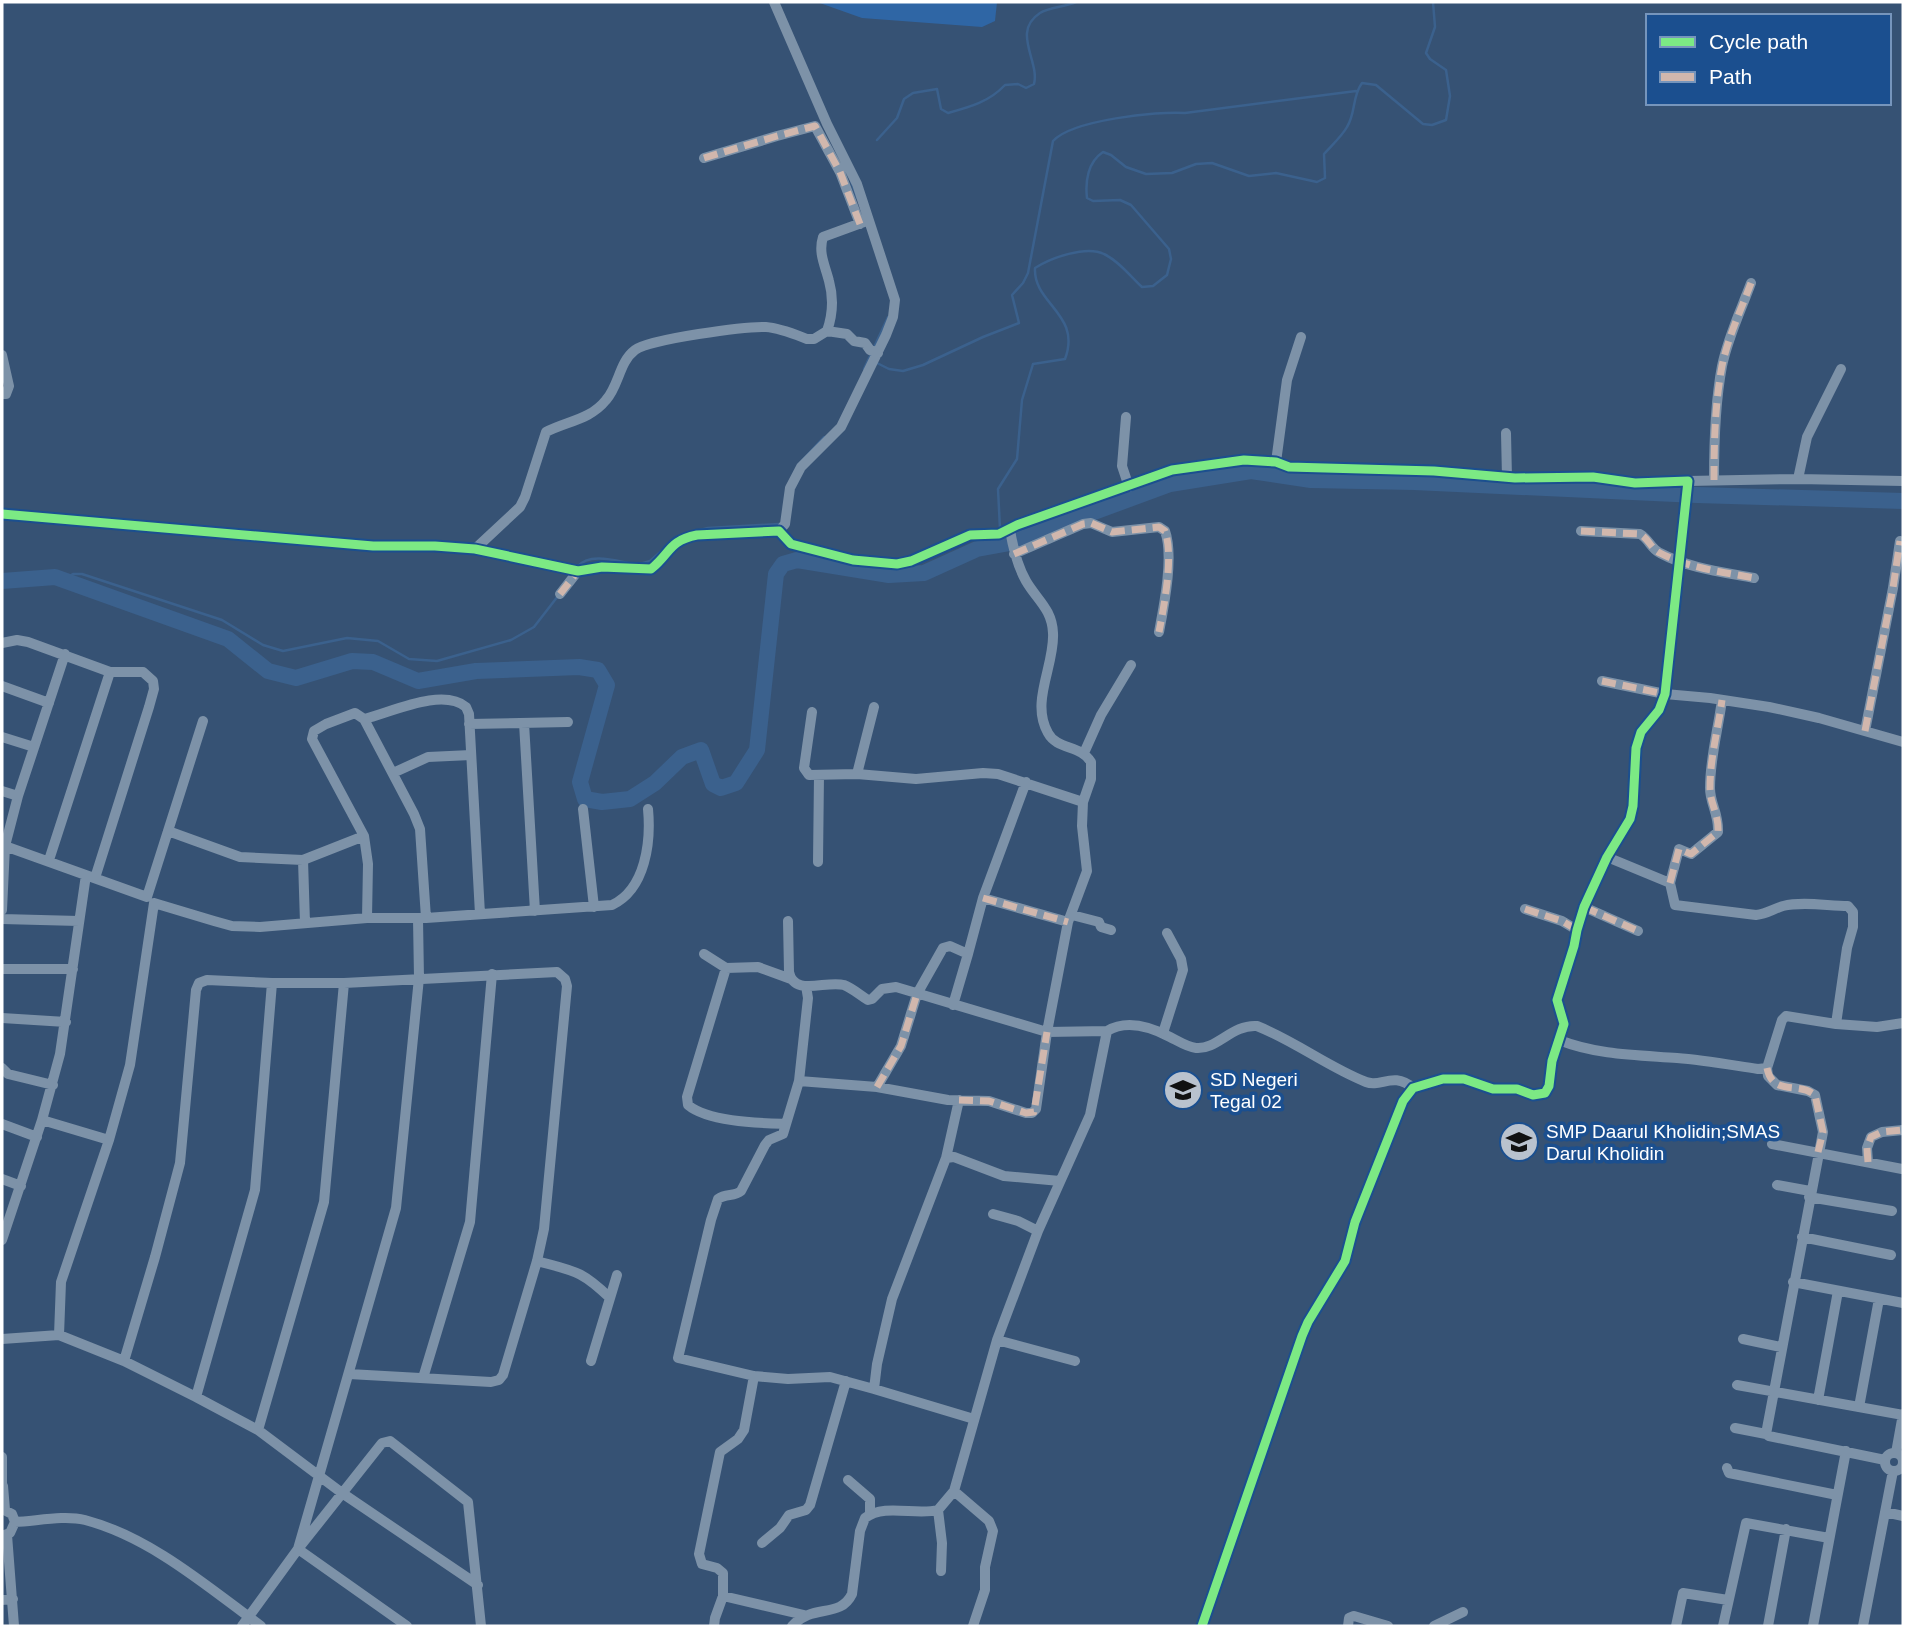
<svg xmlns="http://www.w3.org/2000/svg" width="1905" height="1628" viewBox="0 0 1905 1628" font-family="Arial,sans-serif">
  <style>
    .green { fill: #2f66a5 }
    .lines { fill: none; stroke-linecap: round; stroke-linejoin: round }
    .stream { stroke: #3b618d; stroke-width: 2.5 }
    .river { stroke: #3b618d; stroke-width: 16 }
    .minor { stroke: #7d92a8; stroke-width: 10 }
    .quiet { stroke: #d1b7ad; stroke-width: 7; stroke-dasharray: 14 7; stroke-linecap: butt }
    .cycleway-casing { stroke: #1b4f8f; stroke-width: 13 }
    .cycleway { stroke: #7ce984; stroke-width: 9 }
    .labels { text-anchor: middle; stroke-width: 7; stroke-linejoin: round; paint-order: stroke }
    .poi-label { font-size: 19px; fill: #fff; stroke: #1b4f8f; text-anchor: start }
  </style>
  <rect width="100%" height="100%" fill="#365274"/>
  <!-- green -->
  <path class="green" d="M817,2H997L995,21L982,27L862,18Z"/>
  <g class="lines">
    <!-- stream -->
    <path class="stream" d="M1204,2H1209
      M877,140L897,118L904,99L913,93L937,89L941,109L948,113C970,107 989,102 1005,85L1018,84L1026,88L1034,84C1040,61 1011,32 1040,13C1049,7 1065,7 1076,2
      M851,181L857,198
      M875,362L889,369L903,371L923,365L983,337L1019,323L1012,295L1023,283L1028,273L1053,141C1072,120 1157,111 1185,113L1356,91
      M864,369L888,317
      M798,465L824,437
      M1000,529L998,489L1017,459L1022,400L1033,364L1065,359C1082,314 1033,304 1035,268C1051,258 1086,245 1104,254C1119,261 1130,276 1142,287L1153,286L1167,275L1171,259L1169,249L1131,205L1120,200L1093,201L1087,198C1085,181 1088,162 1103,152L1111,155L1126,167L1146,174L1172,173L1196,164L1212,163L1249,176L1276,173L1317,182L1325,178L1324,154C1332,145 1342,136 1347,127C1356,113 1352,96 1362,83L1376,85L1423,124L1432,125L1446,120L1450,96L1446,70L1430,59L1426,53L1435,27L1433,2
      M696,531L708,528L779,524
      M640,564L650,561L674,540
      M577,567C590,552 616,561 634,564
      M64,580L73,574H82L222,620L263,645L283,651L347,638L378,641L409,659L437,661L511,640L534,627L558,596"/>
    <!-- river -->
    <path class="river" d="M2,581L55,577L228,639L268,671L296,678L352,661L373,662L418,681L476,671L579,667L598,670L607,685L580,782L585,799L602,802L630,799L655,783L682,757L701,750L713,784L721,788L736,783L757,750L776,574L783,564L797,560L889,575L924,573L977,549L1010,543L1170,484L1251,471L1311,480L1414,482L1697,495L1903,501"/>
    <!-- minor -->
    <path class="minor" d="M774,2L827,124L857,184L895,300L893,317L886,335L841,427L801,467L790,488L785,524L779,531
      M704,158L777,136L815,126L840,172L860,224
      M864,222L823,237C818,253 825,265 829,281C834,299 833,314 827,331L847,334L854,341L865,343L870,350L878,353
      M2,394H6L9,386L2,355
      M1126,417L1122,466L1129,487
      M1506,433L1507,478
      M1276,462L1287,380L1301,337
      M1798,479L1807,437L1841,369
      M1714,480C1714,442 1715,403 1722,366C1728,337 1741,310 1751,283
      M1688,481L1798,479L1903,481
      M2,514L373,546H435L475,549L578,571L602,567L651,569C671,553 668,541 697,535L779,531L791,544L853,560L897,564L911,561L970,535L999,534L1017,525L1172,470L1244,460L1276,462L1289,467L1434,471L1515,478L1593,477L1635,483L1688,481L1665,694L1659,710L1641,732L1636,748L1633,806L1630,819L1607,857L1584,907L1577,930L1574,946L1557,1000L1564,1024L1552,1061L1549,1086L1545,1093L1533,1095L1517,1089H1493L1464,1079H1443L1413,1088L1403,1101L1355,1222L1345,1261L1308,1322L1302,1336L1202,1626
      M1010,530C1013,548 1017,565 1026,581C1037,600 1052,609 1053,633C1055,665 1030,702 1048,733C1057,750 1081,745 1091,762V779L1083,802
      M1581,531L1640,534C1649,539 1651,549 1660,553C1688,568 1723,572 1754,578
      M475,549L520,507L525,497L546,432C567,421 590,420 606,400C619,386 619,362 635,350C650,339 746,326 766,327C780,328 794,334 807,339H814L827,331
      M1014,554L1083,524L1091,523L1112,532L1159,527L1165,531C1174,556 1164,606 1159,632
      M560,594L578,571
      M2,643L17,640L28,642L110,672H143L153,681L154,689L149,707L95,878
      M1602,681L1665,694L1710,698L1769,707L1819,718L1903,742
      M2,686L49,703
      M1722,700C1718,730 1710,758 1710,788C1710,804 1719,814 1718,832L1691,854L1679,849L1670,883L1675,905L1756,915C1767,914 1773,909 1783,906C1803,901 1828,906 1848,906L1853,912V927L1847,948L1836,1024
      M364,719C390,713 442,687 466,707L469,714L480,914
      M524,723L535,911
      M469,724L568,722
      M1865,731L1893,588L1900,541
      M2,737L34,747
      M1084,753L1101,715L1131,665
      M393,773L428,757L471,755
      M857,774L874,707
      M2,791L18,796
      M583,809L594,907
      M168,831L240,857L303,860
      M364,836L312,739L314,731L326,724L355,713L364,719L414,814L420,829L426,918
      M2,845L147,897L203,721
      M1607,857L1670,883
      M49,860L110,672
      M818,862L819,775
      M86,875L60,1054L42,1120L109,1140
      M983,898L1068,922
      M1584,907L1638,931
      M1525,909L1562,921L1577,930
      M2,910L5,846L18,796L65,654
      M1072,915L1099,922L1101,927L1111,930
      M2,919L79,921
      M788,921L789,972C794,997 826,980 844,985C852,988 860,995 868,1000L872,999L882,989L896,987L1047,1032L1107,1031
      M305,923L303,860L364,836L368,864L367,918
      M704,954L726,968L758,967L791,979
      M726,968L687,1097L688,1105C708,1122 760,1123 786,1124
      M2,969H73
      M806,986L808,998L799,1081L877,1087L948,1100L989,1101L1026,1113H1032L1036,1109L1047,1032L1068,922L1087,871L1082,826L1083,802L998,774L983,773L916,779L857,774L809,775L804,768L812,712
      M953,1005L968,954
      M2,1018L66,1022
      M1163,1033L1183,970L1181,959L1167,933
      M1559,1040C1597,1055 1636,1055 1677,1058C1704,1060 1731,1065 1758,1069L1767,1068
      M2,1068L8,1074L53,1085
      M799,1081L783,1134L769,1140L765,1145L741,1191C734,1197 726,1193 718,1199L711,1220L678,1358L754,1376L788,1379L830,1377L874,1389
      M877,1087L901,1046L917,994L943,948L950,946L968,954L983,898L1026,782
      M2,1124L37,1137
      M1772,1144L1902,1169
      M946,1158L959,1100
      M1868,1162L1867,1148L1871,1137L1882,1132L1903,1130
      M2,1179L21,1186
      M1777,1185L1810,1191
      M1809,1197L1892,1211
      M993,1214L1018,1221L1038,1231
      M1802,1237L1891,1255
      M2,1240L42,1120
      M537,1261C574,1271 581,1270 610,1298
      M1793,1282L1903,1303
      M59,1335L61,1282L109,1140L130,1065L154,903L214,921L232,926L260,927L367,918H426L612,905C646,889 651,841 648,809
      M2,1339L59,1335L124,1361L196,1397L258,1430L342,1493L478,1585
      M1743,1339L1781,1347
      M997,1340L1075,1361
      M124,1361L155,1257L180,1163L196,990L199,983L207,980L272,983H344L557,972L565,979L567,986L544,1229L537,1261L503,1375L499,1380L491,1382L349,1374
      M591,1361L617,1275
      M423,1378L470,1222L492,974
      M1737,1385L1903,1415
      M196,1397L255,1190L272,983
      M1818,1400L1838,1291
      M1859,1407L1879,1299
      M974,1419L874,1389L877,1364L892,1299L946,1158L954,1157L1004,1176L1060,1181
      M1735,1428L1766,1434
      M258,1430L324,1202L344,983
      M1896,1453L1903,1414
      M1885 1462a9 9 0 1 1 18 0a9 9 0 1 1-18 0Z
      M2,1457V1486
      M1885,1460L1769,1436L1766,1434L1823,1132L1815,1095L1808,1091L1777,1085L1768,1076L1767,1068L1782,1020L1786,1016L1836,1024L1877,1027L1903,1023
      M1727,1468L1729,1473L1837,1495
      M848,1480L870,1499V1514
      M3,1486L5,1510
      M954,1491L989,1521L993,1531L985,1567V1590L973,1626
      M2,1509L12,1514L15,1522L10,1533L2,1536
      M938,1510L942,1543L941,1571
      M1885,1512L1903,1516
      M15,1522C37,1521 64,1515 85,1520C150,1537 208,1587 261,1626
      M7,1535L14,1626
      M762,1543L780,1528L789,1515L806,1510L810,1505L846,1381
      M723,1596V1573L717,1568L702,1564L699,1554L720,1452L738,1439L744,1430L754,1376
      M2,1600L13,1599
      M242,1626L298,1549L382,1443L390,1441L468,1502L481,1626
      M407,1626L298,1549L396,1208L419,978L418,919
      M714,1626L715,1618L723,1596L804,1615
      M792,1626C813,1603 840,1619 852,1594L860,1531L865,1518C885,1503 916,1516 938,1510L954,1491L997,1340L1038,1231L1090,1115L1107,1031C1127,1019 1151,1027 1170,1037C1178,1041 1187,1047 1196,1048C1217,1050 1232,1024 1257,1026C1295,1041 1328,1067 1366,1082C1381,1088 1393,1071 1413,1088
      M1348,1626L1349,1618L1354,1616L1388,1626
      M1434,1626L1463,1612
      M1676,1626L1683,1593L1728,1600
      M1723,1626L1746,1523L1829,1538
      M1768,1626L1786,1529
      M1813,1626L1846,1451
      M1863,1626L1893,1471"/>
    <!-- quiet -->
    <path class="quiet" d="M704,158L777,136L815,126L840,172L860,224
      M1714,480C1714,442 1715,403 1722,366C1728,337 1741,310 1751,283
      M1581,531L1640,534C1649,539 1651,549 1660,553C1688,568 1723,572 1754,578
      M1014,554L1083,524L1091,523L1112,532L1159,527L1165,531C1174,556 1164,606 1159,632
      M560,594L578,571
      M1602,681L1665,694
      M1865,731L1893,588L1900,541
      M1670,883L1679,849L1691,854L1718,832C1719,814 1710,804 1710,788C1710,758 1718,730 1722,700
      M983,898L1068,922
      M1584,907L1638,931
      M1525,909L1562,921L1577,930
      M1767,1068C1773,1097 1798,1081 1815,1095L1823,1132L1818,1152
      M877,1087L901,1046L917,994
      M959,1100L989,1101L1026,1113L1034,1112L1047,1032
      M1868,1162L1867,1148L1871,1137L1882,1132L1903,1130"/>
    <defs>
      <path id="cycleway" d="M2,514L373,546H435L475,549L578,571L602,567L651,569C671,553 668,541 697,535L779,531L791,544L853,560L897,564L911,561L970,535L999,534L1017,525L1172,470L1244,460L1276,462L1289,467L1434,471L1515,478L1593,477L1635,483L1688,481L1665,694L1659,710L1641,732L1636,748L1633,806L1630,819L1607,857L1584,907L1577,930L1574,946L1557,1000L1564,1024L1552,1061L1549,1086L1545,1093L1533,1095L1517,1089H1493L1464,1079H1443L1413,1088L1403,1101L1355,1222L1345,1261L1308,1322L1302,1336L1202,1626"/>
    </defs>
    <!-- cycleway casing -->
    <use href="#cycleway" class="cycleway-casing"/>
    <!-- cycleway -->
    <use href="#cycleway" class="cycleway"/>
  </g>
  <!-- icons -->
  <defs>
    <symbol id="school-disc" viewBox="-11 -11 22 22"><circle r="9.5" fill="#b9c2ce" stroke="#1b4f8f"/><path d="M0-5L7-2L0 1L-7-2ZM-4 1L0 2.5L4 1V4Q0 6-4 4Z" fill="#111"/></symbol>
  </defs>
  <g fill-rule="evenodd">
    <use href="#school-disc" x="1161" y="1068" width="44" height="44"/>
    <use href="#school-disc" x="1497" y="1120" width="44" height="44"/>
  </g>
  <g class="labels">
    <!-- poi labels -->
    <g class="poi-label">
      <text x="1210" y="1086">SD Negeri<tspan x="1210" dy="22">Tegal 02</tspan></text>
      <text x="1546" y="1138">SMP Daarul Kholidin;SMAS<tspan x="1546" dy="22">Darul Kholidin</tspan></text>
    </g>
  </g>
  <!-- border -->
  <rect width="1905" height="1628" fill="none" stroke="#ffffff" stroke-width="7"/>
  <!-- legend -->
  <rect x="1646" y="14" width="245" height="91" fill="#1b4f8f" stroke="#7695bc" stroke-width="2"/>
  <rect x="1660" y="37" width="35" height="10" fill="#7ce984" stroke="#7695bc" stroke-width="2"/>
  <text x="1709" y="49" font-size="21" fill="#ffffff">Cycle path</text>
  <rect x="1660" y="72" width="35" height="10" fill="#d1b7ad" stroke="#7695bc" stroke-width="2"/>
  <text x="1709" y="84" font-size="21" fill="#ffffff">Path</text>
</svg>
